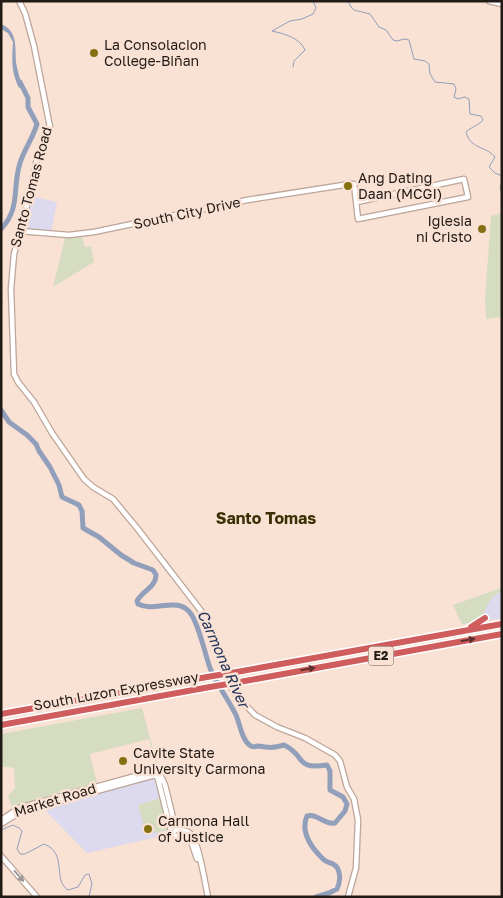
<svg xmlns="http://www.w3.org/2000/svg" width="503" height="898" viewBox="0 0 503 898" font-family="'Golos Text',sans-serif">
  <style>
    .commercial { fill: #ddd9ef }
    .green { fill: #d6dcc0 }
    .water { fill: #919fba }
    .lines { fill: none; stroke-linecap: round; stroke-linejoin: round }
    .stream { stroke: #919fba; stroke-width: 1 }
    .river { stroke: #919fba; stroke-width: 5 }
    .tertiary-casing { stroke: #bca599; stroke-width: 7 }
    .secondary-casing { stroke: #bca599; stroke-width: 7 }
    .motorway-casing { stroke: #fff; stroke-width: 9 }
    .tertiary { stroke: #fff; stroke-width: 4.5 }
    .secondary { stroke: #fff; stroke-width: 4.5 }
    .motorway { stroke: #cf5d5d; stroke-width: 6 }
    .motorway-bridge-casing { stroke: #fff; stroke-width: 9; stroke-linecap: butt }
    .motorway-bridge { stroke: #cf5d5d; stroke-width: 6 }
    .oneway { fill: #5f312e }
    .oneway2 { fill: #9c9896 }
    .poi-dot { fill: #867112; stroke: #f9e1d4; stroke-width: 2 }
    .labels { text-anchor: middle; stroke-width: 5; stroke-linejoin: round; paint-order: stroke }
    .shield { fill: #f9e1d4; stroke: #62564e; stroke-width: 1 }
    .shield-label { font-size: 12px; font-weight: bold; fill: #221a15 }
    .poi-label { font-size: 14px; fill: #221a15; stroke: #f9e1d4; text-anchor: start }
    .street-label { font-size: 14px; fill: #221a15; stroke: #f9e1d4 }
    .water-label { font-size: 15px; font-style: italic; fill: #21335a; stroke: #f9e1d4 }
    .quarter-label { font-size: 16px; font-weight: bold; fill: #3a3004; stroke: #f9e1d4 }
  </style>
  <rect width="100%" height="100%" fill="#f9e1d4"/>
  <!-- commercial -->
  <path class="commercial" d="M30,196L57,202L51,233L23,230Z
    M502,588V618L462,624L461,622L453,605Z
    M154,777L170,834L87,853L43,808Z"/>
  <!-- green -->
  <path class="green" d="M502,211V317L486,319L485,299L491,216L499,214Z
    M82,237L85,247L91,246L94,262L53,287L65,238Z
    M502,588V591C487,597 488,610 478,621L462,624L461,622L453,605Z
    M142,708L158,767L157,768L149,739L90,754L97,783L13,810L8,796L15,788L14,768L1,766V734Z
    M160,798L169,830L155,833L153,824L144,826L138,805Z"/>
  <!-- water -->
  <path class="water" d="M1,24C18,31 15,47 16,62C17,70 20,78 22,86L19,88C11,70 12,61 13,42L8,33L1,29Z"/>
  <g class="lines">
    <!-- stream -->
    <path class="stream" d="M348,1L351,7L354,10L370,14L379,27L386,30L393,40L397,41L404,39L409,40L414,59L425,61L429,64L430,74L435,82L454,84L456,89L454,97L458,99L465,97L469,99L470,114L481,116L483,120C478,126 471,127 466,132C470,149 486,146 495,157L489,167L495,173L502,176
      M293,67L294,61L305,50C300,38 285,34 272,31L290,21L302,19L313,14L316,8L313,1
      M502,181L500,188L502,193
      M1,830L13,825L19,828L22,831L17,849L20,854H25L44,844C68,853 52,880 68,890L78,887L85,875L89,874L92,884L89,897"/>
    <!-- river -->
    <path class="river" d="M1,229C21,208 12,188 20,163C24,150 33,138 37,124L28,107V98L20,82
      M1,410L9,422L27,435L36,444L39,451L50,467L59,485L62,497L79,505L82,511L83,528L99,537L121,555L134,563L153,570L156,575C156,587 142,591 137,601L138,604C155,613 178,595 191,614C199,625 205,654 210,668C217,685 228,699 236,715C240,724 242,741 251,746C255,748 254,746 258,746C270,748 273,748 284,745C307,756 294,770 327,765L330,771V790L343,797L347,804L345,811L335,823C324,825 317,813 307,816C300,832 311,847 322,858C325,862 329,862 333,864C341,868 341,881 337,889L329,893L316,897"/>
    <defs>
      <path id="tertiary" d="M19,1L25,13L34,46L50,127L38,154L24,219L14,254L11,289L14,374L18,382L34,402L52,433L84,479L93,487L113,499L137,528L205,616L230,686L236,695L255,715L277,727L305,738L335,755L340,761L347,787L354,799L358,820L356,868L348,897
        M20,231L69,235L94,232L247,200L350,184H354L358,219L468,197L464,179L357,202"/>
      <path id="secondary" d="M489,1L502,4
        M1,820L19,808L154,771L159,772L165,785L176,830C181,830 187,830 191,834C199,843 205,883 208,897
        M1,824L20,812L155,775L158,779L171,831L176,836L190,838L197,859
        M1,856L37,897"/>
      <path id="motorway" d="M471,627L485,618
        M231,673L502,624
        M234,683L502,634
        M1,714L207,677
        M1,725L210,687"/>
    </defs>
    <!-- tertiary casing -->
    <use href="#tertiary" class="tertiary-casing"/>
    <!-- secondary casing -->
    <use href="#secondary" class="secondary-casing"/>
    <!-- motorway casing -->
    <use href="#motorway" class="motorway-casing"/>
    <!-- tertiary -->
    <use href="#tertiary" class="tertiary"/>
    <!-- secondary -->
    <use href="#secondary" class="secondary"/>
    <!-- motorway -->
    <use href="#motorway" class="motorway"/>
    <defs>
      <path id="motorway-bridge" d="M207,677L231,673
        M210,687L234,683"/>
    </defs>
    <!-- motorway-bridge casing -->
    <use href="#motorway-bridge" class="motorway-bridge-casing"/>
    <!-- motorway-bridge -->
    <use href="#motorway-bridge" class="motorway-bridge"/>
  </g>
  <!-- one-way arrows -->
  <defs><path id="oneway-solid" d="M-6-.8H1V-3.2L6.5 0L1 3.2V.8H-6Z" transform="scale(1.25)"/></defs>
  <g class="oneway">
    <use href="#oneway-solid" transform="translate(468 640) rotate(-10)"/>
    <use href="#oneway-solid" transform="translate(308 669) rotate(-10)"/>
  </g>
  <use class="oneway2" href="#oneway-solid" transform="translate(19 876) rotate(49)"/>
  <!-- markers -->
  <g class="poi-dot">
    <circle cx="94" cy="53" r="5"/>
    <circle cx="348" cy="186" r="5"/>
    <circle cx="482" cy="229" r="5"/>
    <circle cx="123" cy="761" r="5"/>
    <circle cx="148" cy="829" r="5"/>
  </g>
  <g class="labels">
    <!-- shield labels -->
    <rect class="shield" x="368.5" y="646.5" width="25" height="19" rx="4"/>
    <g class="shield-label">
      <text x="381" y="660">E2</text>
    </g>
    <!-- poi labels -->
    <g class="poi-label">
      <text x="104" y="50">La Consolacion<tspan x="104" dy="16">College-Biñan</tspan></text>
      <text x="358" y="183">Ang Dating<tspan x="358" dy="16">Daan (MCGI)</tspan></text>
      <text x="472" y="226" text-anchor="end">Iglesia<tspan x="472" dy="16">ni Cristo</tspan></text>
      <text x="133" y="758">Cavite State<tspan x="133" dy="16">University Carmona</tspan></text>
      <text x="158" y="826">Carmona Hall<tspan x="158" dy="16">of Justice</tspan></text>
    </g>
    <!-- street labels -->
    <g class="street-label">
      <text transform="translate(31 187) rotate(-75)" y="5">Santo Tomas Road</text>
      <text transform="translate(187 213) rotate(-12)" y="5">South City Drive</text>
      <text transform="translate(116 691) rotate(-10)" y="5">South Luzon Expressway</text>
      <text transform="translate(55 800) rotate(-17)" y="5">Market Road</text>
    </g>
    <!-- water labels -->
    <g class="water-label">
      <text transform="translate(223 659) rotate(66)" y="5">Carmona River</text>
    </g>
    <!-- quarter labels -->
    <g class="quarter-label">
      <text x="266" y="524">Santo Tomas</text>
    </g>
  </g>
  <!-- border -->
  <rect width="503" height="898" fill="none" stroke="#221a15" stroke-width="5"/>
</svg>
